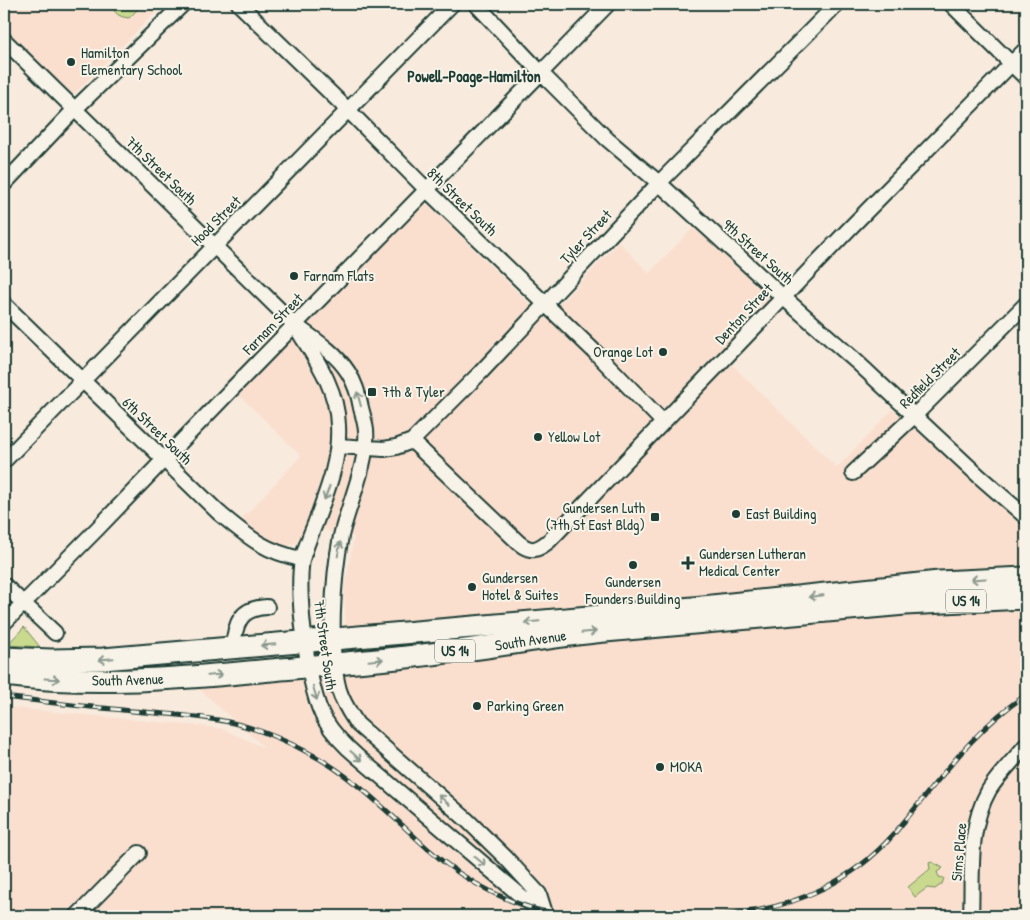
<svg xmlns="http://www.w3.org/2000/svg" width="1030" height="920" viewBox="0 0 1030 920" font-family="'Patrick Hand',sans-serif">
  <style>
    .built { fill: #fadfcf }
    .green { fill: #c9d98d; stroke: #748b60 }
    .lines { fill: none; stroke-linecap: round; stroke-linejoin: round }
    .minor-casing { stroke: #1f3d34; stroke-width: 18 }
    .highway-casing { stroke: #1f3d34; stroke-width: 25 }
    .minor { stroke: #f7f3e8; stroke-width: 14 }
    .highway { stroke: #f7f3e8; stroke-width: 21 }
    .rail-casing { stroke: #1f3d34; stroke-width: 5 }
    .rail { stroke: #f7f3e8; stroke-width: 3; stroke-dasharray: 9; stroke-linecap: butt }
    .oneway { stroke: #8b988e }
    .poi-dot { fill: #1f3d34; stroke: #f7f3e8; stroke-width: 2 }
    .labels { text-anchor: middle; stroke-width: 4; stroke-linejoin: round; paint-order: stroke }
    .shield { fill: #f7f3e8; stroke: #60746a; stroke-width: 1 }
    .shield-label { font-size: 14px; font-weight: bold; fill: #1f3d34 }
    .poi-label { font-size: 15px; fill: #1f3d34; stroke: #f7f3e8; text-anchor: start }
    .street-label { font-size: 15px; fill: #1f3d34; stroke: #f7f3e8 }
    .neighbourhood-label { font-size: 16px; font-weight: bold; fill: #1f3d34; stroke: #f7f3e8 }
  </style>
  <rect width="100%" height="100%" fill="#f8eadd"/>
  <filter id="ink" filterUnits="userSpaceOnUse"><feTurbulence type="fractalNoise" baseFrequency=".02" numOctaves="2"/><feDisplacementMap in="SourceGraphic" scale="10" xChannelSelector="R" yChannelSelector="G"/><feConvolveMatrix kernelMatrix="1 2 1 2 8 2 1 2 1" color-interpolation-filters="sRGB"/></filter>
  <g filter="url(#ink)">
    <!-- built -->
    <path class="built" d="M4,4H164L74,94L68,93L4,30Z
      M423,204L429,205L432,208L545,319L619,242L649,273L694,227L771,298L719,352L837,468L893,409L1026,530V916H4V707L220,728L265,748L199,689L287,681L348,673L344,592L354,537L307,526L297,542L288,546L281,545L261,537L240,521L301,456L238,394Z"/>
    <!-- green -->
    <path class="green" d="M116,4H138L139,8L129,18C120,17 117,15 112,8Z
      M24,627L40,647L7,645Z
      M932,862L943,868L937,872L939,877L944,878L942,884L935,889L927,888L915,897L908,887L930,869L929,863Z"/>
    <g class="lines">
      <defs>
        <path id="minor" d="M239,4L348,110L427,190L595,352L663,422
          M476,4L541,73L607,139L659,183L783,297L858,363L980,477L1026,517
          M951,4L1026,78
          M4,40L295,325C314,339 335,352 348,372C355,383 359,396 361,408C363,415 365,423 366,430C369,460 348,506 341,536C333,577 328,650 339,690C343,703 350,713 357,724L467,820L506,858L539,894L545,913
          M4,184L75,109L183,4
          M4,304L219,513C248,537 265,552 302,559
          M299,332C317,361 337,389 338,425C340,461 327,491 315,524C310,536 305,548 302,560C296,593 308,692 325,720C334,735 345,746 358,757L527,901L547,915
          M412,441L519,543C531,553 538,550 550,540L851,227L1026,49
          M338,446L384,449L396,447L412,441L481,372L659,183L837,4
          M4,461L452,4
          M853,473L914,416L1026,304
          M4,585L55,633
          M4,623L98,528L229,392L608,4
          M233,648C235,623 240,608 267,607
          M77,916L139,853
          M971,916C973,874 967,829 989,790C999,774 1014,760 1026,745"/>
        <g id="highway">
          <path d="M4,658L51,660L103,659L693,608L939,582L1026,578"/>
          <path id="s1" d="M4,675C85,685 167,680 249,672C313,666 377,661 440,653C496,647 550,636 605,631L905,604L1026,598"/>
        </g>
      </defs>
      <!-- minor casing -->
      <use href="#minor" class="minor-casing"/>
      <!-- highway casing -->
      <use href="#highway" class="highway-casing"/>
      <!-- minor -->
      <use href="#minor" class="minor"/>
      <!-- highway -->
      <use href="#highway" class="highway"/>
      <defs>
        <path id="rail" d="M4,697C40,701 76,706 113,709C148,713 183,714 218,720C249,725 279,737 307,752C353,775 389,814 427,848C466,883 516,909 568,916
          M684,916C703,915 722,916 741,913C798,906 855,879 893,835C935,786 971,731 1026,695"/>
      </defs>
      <!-- rail casing -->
      <use href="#rail" class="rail-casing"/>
      <!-- rail -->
      <use href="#rail" class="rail"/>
    </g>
    <!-- one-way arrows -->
    <defs><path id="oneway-shaft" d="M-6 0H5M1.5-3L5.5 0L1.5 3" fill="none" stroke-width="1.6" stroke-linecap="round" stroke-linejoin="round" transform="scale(1.25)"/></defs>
    <g class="oneway">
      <use href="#oneway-shaft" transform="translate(359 399) rotate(-105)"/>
      <use href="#oneway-shaft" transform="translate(327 493) rotate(111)"/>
      <use href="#oneway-shaft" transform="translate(339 549) rotate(-80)"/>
      <use href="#oneway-shaft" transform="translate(978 579) rotate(176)"/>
      <use href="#oneway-shaft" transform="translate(816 596) rotate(174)"/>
      <use href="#oneway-shaft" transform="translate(532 622) rotate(175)"/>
      <use href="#oneway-shaft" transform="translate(589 632) rotate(-5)"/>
      <use href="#oneway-shaft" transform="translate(268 645) rotate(175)"/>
      <use href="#oneway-shaft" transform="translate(106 659) rotate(175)"/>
      <use href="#oneway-shaft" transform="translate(376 660) rotate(-6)"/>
      <use href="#oneway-shaft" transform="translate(215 675) rotate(-5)"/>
      <use href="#oneway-shaft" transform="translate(52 679) rotate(3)"/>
      <use href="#oneway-shaft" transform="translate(315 693) rotate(74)"/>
      <use href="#oneway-shaft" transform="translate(356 756) rotate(42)"/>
      <use href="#oneway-shaft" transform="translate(444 800) rotate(-139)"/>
      <use href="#oneway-shaft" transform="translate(480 861) rotate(40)"/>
    </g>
  </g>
  <!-- markers -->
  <g class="poi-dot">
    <circle cx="71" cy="62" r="5"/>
    <circle cx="294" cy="276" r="5"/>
    <circle cx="663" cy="352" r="5"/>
    <rect x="367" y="387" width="10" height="10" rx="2.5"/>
    <circle cx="538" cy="437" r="5"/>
    <circle cx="736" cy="514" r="5"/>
    <rect x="650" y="512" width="10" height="10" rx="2.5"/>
    <path d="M685.5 555.5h5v5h5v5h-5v5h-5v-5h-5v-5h5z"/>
    <circle cx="633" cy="565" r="5"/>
    <circle cx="472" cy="587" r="5"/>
    <circle cx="477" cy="706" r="5"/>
    <circle cx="660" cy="767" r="5"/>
  </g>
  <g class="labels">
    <!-- shield labels -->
    <g class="shield">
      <rect x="946" y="589.5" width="40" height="23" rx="4"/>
      <rect x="435" y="639.5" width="40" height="23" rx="4"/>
    </g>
    <g class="shield-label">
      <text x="966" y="606">US 14</text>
      <text x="455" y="656">US 14</text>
    </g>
    <!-- poi labels -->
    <g class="poi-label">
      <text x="81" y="58">Hamilton<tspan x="81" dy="17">Elementary School</tspan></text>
      <text x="304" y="281">Farnam Flats</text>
      <text x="653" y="357" text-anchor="end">Orange Lot</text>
      <text x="382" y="397">7th &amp; Tyler</text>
      <text x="548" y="442">Yellow Lot</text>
      <text x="645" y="513" text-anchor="end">Gundersen Luth<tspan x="645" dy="17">(7th St East Bldg)</tspan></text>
      <text x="746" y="519">East Building</text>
      <text x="699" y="559">Gundersen Lutheran<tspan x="699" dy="17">Medical Center</tspan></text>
      <text x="482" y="583">Gundersen<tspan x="482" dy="17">Hotel &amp; Suites</tspan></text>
      <text x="633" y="587" text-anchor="middle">Gundersen<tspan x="633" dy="17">Founders Building</tspan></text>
      <text x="487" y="711">Parking Green</text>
      <text x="670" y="772">MOKA</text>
    </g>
    <!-- street labels -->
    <g class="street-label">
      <text transform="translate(161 171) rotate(44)" y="5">7th Street South</text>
      <text transform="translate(462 202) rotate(44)" y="5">8th Street South</text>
      <text transform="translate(216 221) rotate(-45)" y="5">Hood Street</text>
      <text transform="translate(586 237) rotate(-47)" y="5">Tyler Street</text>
      <text transform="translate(758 252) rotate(42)" y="5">9th Street South</text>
      <text transform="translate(744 314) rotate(-47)" y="5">Denton Street</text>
      <text transform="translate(273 324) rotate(-46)" y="5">Farnam Street</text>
      <text transform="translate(930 378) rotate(-45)" y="5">Redfield Street</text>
      <text transform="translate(157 431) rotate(44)" y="5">6th Street South</text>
      <text dy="5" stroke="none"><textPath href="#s1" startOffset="529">South Avenue</textPath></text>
      <text transform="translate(325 645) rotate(82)" y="5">7th Street South</text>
      <text dy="5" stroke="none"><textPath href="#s1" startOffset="124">South Avenue</textPath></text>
      <text transform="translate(959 852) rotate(-85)" y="5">Sims Place</text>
    </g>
    <!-- neighbourhood labels -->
    <g class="neighbourhood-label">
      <text x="474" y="82">Powell-Poage-Hamilton</text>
    </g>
  </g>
  <!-- margin -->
  <rect width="1030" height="920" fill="none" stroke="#f7f3e8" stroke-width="20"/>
  <rect x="10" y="10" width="1010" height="900" fill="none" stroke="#1f3d34" stroke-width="2" filter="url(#ink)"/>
</svg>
